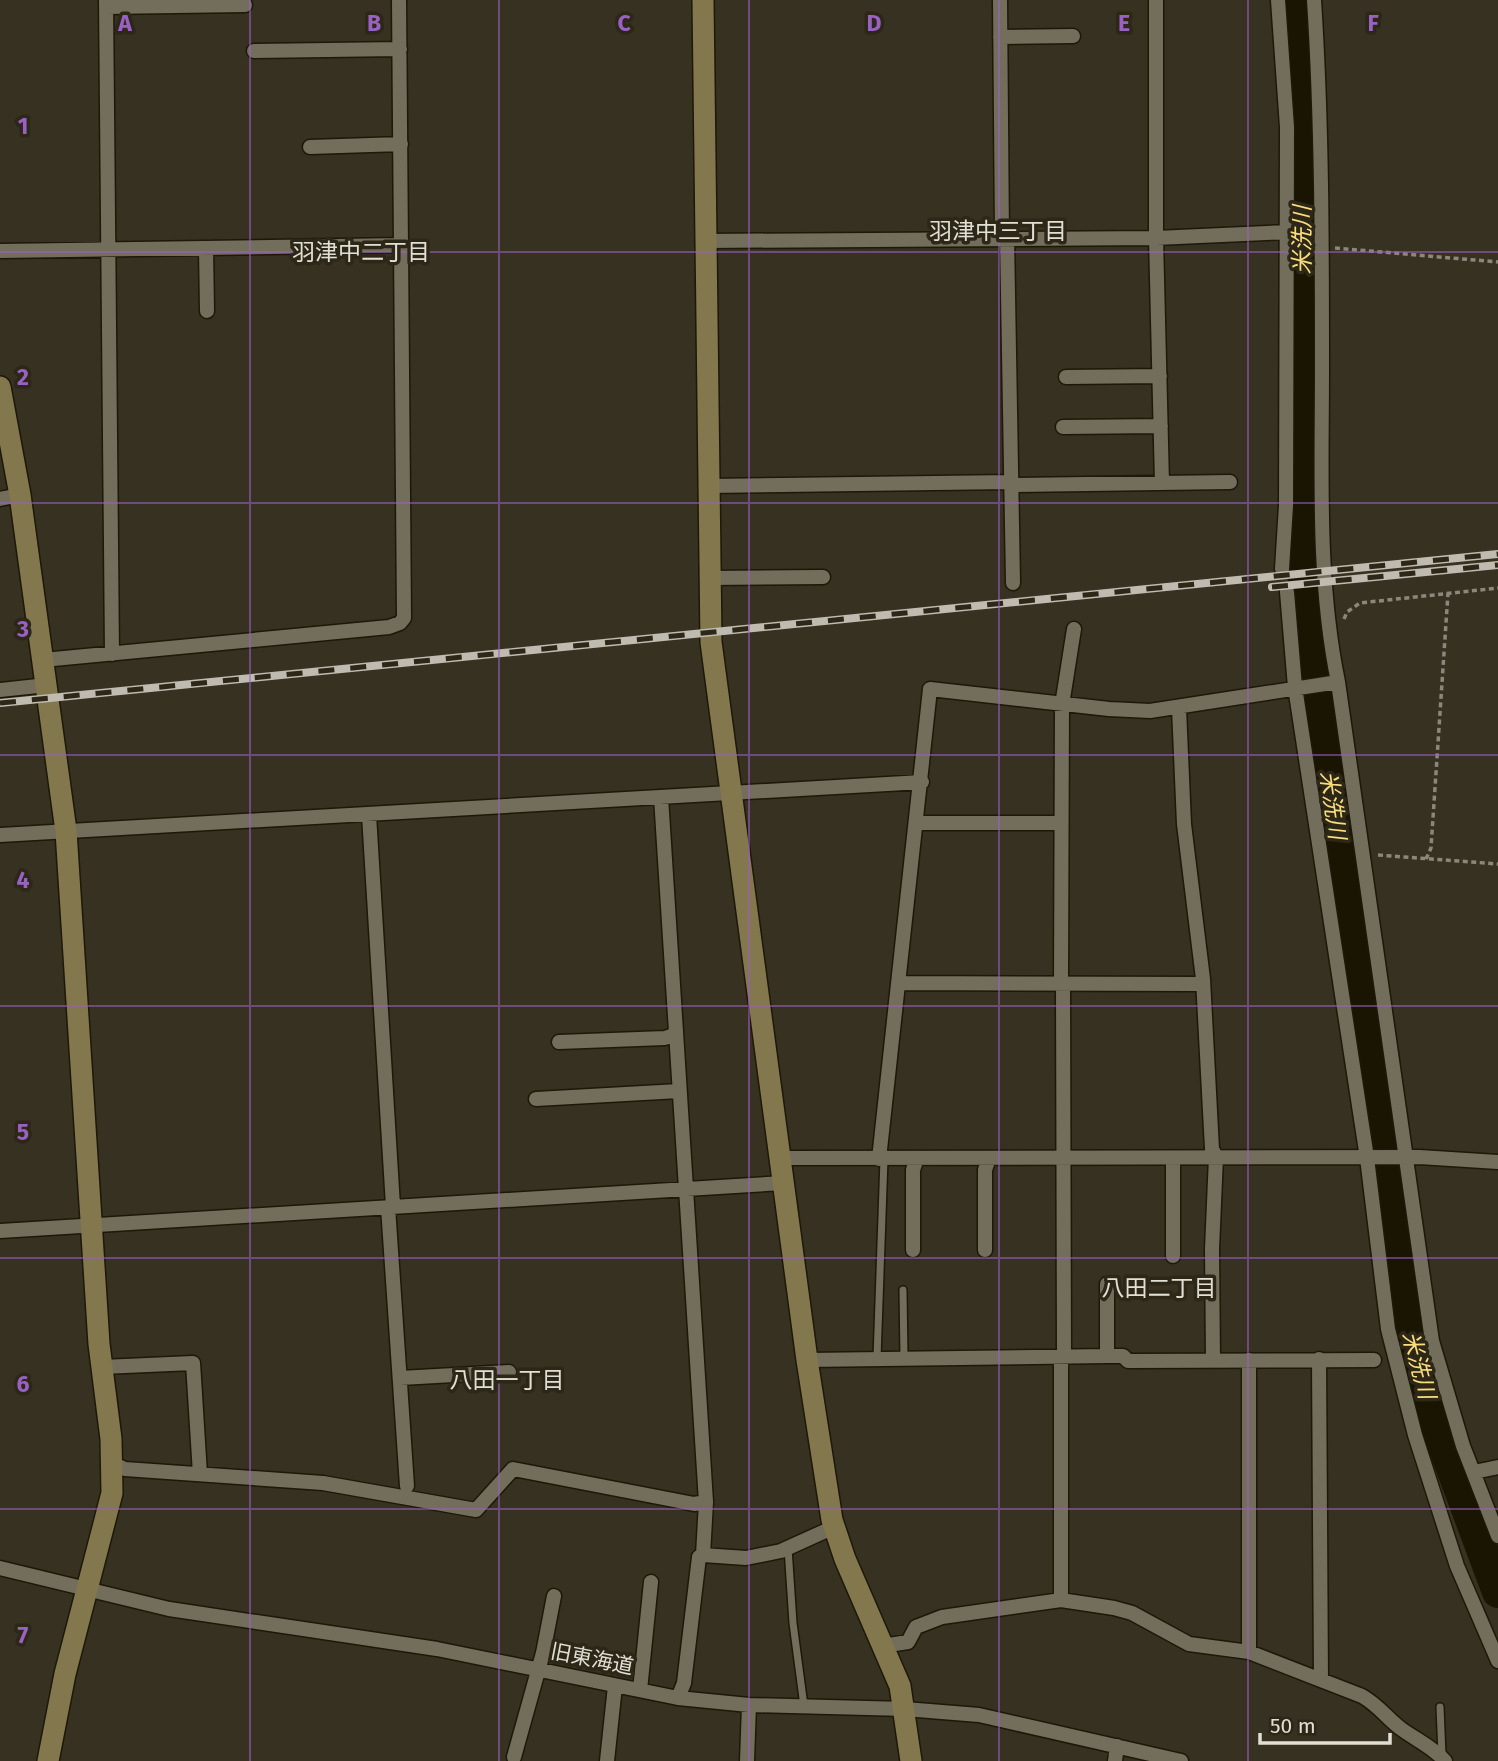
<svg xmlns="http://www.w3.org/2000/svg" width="1498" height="1761" viewBox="0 0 1498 1761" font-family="'Fira Sans','Noto Sans JP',sans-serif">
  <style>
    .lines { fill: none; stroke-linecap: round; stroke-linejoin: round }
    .river { stroke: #1a1402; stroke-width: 32 }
    .lane-casing { stroke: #1d1809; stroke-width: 10 }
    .street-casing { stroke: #1d1809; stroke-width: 17 }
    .secondary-casing { stroke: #1d1809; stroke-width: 24 }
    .path { stroke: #8b877a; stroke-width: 3.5; stroke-dasharray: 5 3.5; stroke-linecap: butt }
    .lane { stroke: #736d5b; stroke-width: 7 }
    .street { stroke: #736d5b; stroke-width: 14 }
    .secondary { stroke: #83774d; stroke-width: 21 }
    .rail-casing { stroke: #bfbbb0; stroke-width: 8 }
    .rail { stroke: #2c2717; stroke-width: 5; stroke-dasharray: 16; stroke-linecap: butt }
    .grid { fill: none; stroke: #9a61c5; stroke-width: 2; stroke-opacity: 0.55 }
    .labels { text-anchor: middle; stroke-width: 7; stroke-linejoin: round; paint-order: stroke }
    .street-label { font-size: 21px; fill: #e1ded4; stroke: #2c2717 }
    .neighbourhood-label { font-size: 23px; fill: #e1ded4; stroke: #2c2717 }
    .water-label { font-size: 23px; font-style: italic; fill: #f9dc7e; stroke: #2c2717 }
    .grid-label { font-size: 23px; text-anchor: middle; font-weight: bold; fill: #9a61c5; stroke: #2c2717; stroke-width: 7; stroke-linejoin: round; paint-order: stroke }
  </style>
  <rect width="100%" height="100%" fill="#363120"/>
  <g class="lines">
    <!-- river -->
    <path class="river" d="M1293,0L1301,152L1304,604L1408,1324L1428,1404L1498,1592"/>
    <defs>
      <path id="lane" d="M903,1290L904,1357
        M877,1358L884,1159
        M788,1548L793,1623L804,1706
        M1440,1707L1442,1755"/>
      <path id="street" d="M106,0L112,654
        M1000,0L1002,237
        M1156,0V238L1162,483
        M1278,0L1287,127L1286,505L1282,569
        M1314,0C1322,123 1322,247 1322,370C1322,474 1317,580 1338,682L1432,1341L1463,1446L1498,1536
        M106,7L245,5
        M1000,37L1073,36
        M254,51L400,49
        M310,147L401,144
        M1007,237L1013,583
        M706,241L1156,238L1287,232
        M206,248L207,311
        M0,251L402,245
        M1066,377L1160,376
        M1063,427L1161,426
        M1011,485L1230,482
        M708,486L1011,482
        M0,499L20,495
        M709,578L823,577
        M1287,592L1295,687L1367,1158L1388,1329L1415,1435L1457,1566L1498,1661
        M43,660L389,627L400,623L404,618L399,0
        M0,690L47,685
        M1179,708L1184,824L1203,979L1212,1149L1216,1157L1212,1249L1213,1360
        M661,797L706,1502L703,1555L699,1557L684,1683L678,1698
        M369,815L393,1206
        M917,823H1060
        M0,835L922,782
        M898,983L1202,984
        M1061,983L1062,705L1074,629
        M1063,983L1064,1357
        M559,1042L665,1038L676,1034
        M536,1099L679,1091
        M781,1158L1419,1157L1498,1162
        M1173,1158V1256
        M879,1159L930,689L1109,709L1150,711L1338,682
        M388,1207L407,1486
        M0,1231L784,1183
        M913,1250V1170L917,1158
        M985,1250V1170L989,1158
        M1107,1356V1284
        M1319,1359L1321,1679
        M807,1360L1107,1356H1123L1128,1361L1374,1360
        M1249,1360V1652
        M102,1367L193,1363L200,1474
        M400,1378L509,1372
        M112,1463L125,1469L323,1483L476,1510L513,1469L694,1504L706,1502
        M1474,1472L1498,1467
        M703,1555L746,1558L781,1551L834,1527
        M0,1568L169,1609L437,1649L678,1698L749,1705L905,1709L979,1715L1181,1761
        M1061,1600V1357
        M882,1646L908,1642L916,1627L942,1617L1061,1600L1114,1608L1132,1613L1189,1644L1249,1652L1362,1696C1378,1705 1386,1717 1400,1728C1416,1740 1432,1746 1445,1761
        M640,1690L651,1582
        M514,1757L543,1653L554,1596
        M607,1761L615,1686
        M747,1761L749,1705
        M1115,1761L1117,1746"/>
      <path id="secondary" d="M703,0L711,642L807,1360L832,1520L845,1559L900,1686L911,1761
        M0,387L20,495L66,831L99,1344L111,1439L112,1493L65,1674L48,1761"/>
    </defs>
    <!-- lane casing -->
    <use href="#lane" class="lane-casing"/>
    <!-- street casing -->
    <use href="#street" class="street-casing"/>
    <!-- secondary casing -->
    <use href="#secondary" class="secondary-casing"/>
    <!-- path -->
    <path class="path" d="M1335,248L1498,262
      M1344,619L1347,612L1360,603L1498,588
      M1378,855L1498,864
      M1426,859L1431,848L1448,593"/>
    <!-- lane -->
    <use href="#lane" class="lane"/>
    <!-- street -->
    <use href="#street" class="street"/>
    <!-- secondary -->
    <use href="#secondary" class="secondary"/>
    <defs>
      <path id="rail" d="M1272,587L1498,565
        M0,703L1498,554"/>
    </defs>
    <!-- rail casing -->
    <use href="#rail" class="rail-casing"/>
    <!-- rail -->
    <use href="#rail" class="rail"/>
  </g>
  <!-- grid -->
  <path class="grid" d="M250,0V1761M499,0V1761M749,0V1761M999,0V1761M1248,0V1761M0,252H1498M0,503H1498M0,755H1498M0,1006H1498M0,1258H1498M0,1509H1498"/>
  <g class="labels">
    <!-- street labels -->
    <g class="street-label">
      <text transform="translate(592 1659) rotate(11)" y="7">旧東海道</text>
    </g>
    <!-- neighbourhood labels -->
    <g class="neighbourhood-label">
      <text x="998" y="239">羽津中三丁目</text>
      <text x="361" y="260">羽津中二丁目</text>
      <text x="1159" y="1296">八田二丁目</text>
      <text x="507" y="1388">八田一丁目</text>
    </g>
    <!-- water labels -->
    <g class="water-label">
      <text transform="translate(1302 240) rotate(-90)" y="8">米洗川</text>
      <text transform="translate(1333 805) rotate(82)" y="8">米洗川</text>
      <text transform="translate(1419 1365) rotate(75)" y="8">米洗川</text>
    </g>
  </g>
  <g class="grid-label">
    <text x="125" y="31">A</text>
    <text x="374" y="31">B</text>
    <text x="624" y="31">C</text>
    <text x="874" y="31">D</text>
    <text x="1124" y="31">E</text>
    <text x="1373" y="31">F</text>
    <text x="23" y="134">1</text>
    <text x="23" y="385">2</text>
    <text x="23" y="637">3</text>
    <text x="23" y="888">4</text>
    <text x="23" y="1140">5</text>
    <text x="23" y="1392">6</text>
    <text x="23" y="1643">7</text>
  </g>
  <!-- scale -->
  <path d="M1260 1733v10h130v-10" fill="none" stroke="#e1ded4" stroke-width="3.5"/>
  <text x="1270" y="1733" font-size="21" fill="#e1ded4" stroke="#2c2717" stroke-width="5" paint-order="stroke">50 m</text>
</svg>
